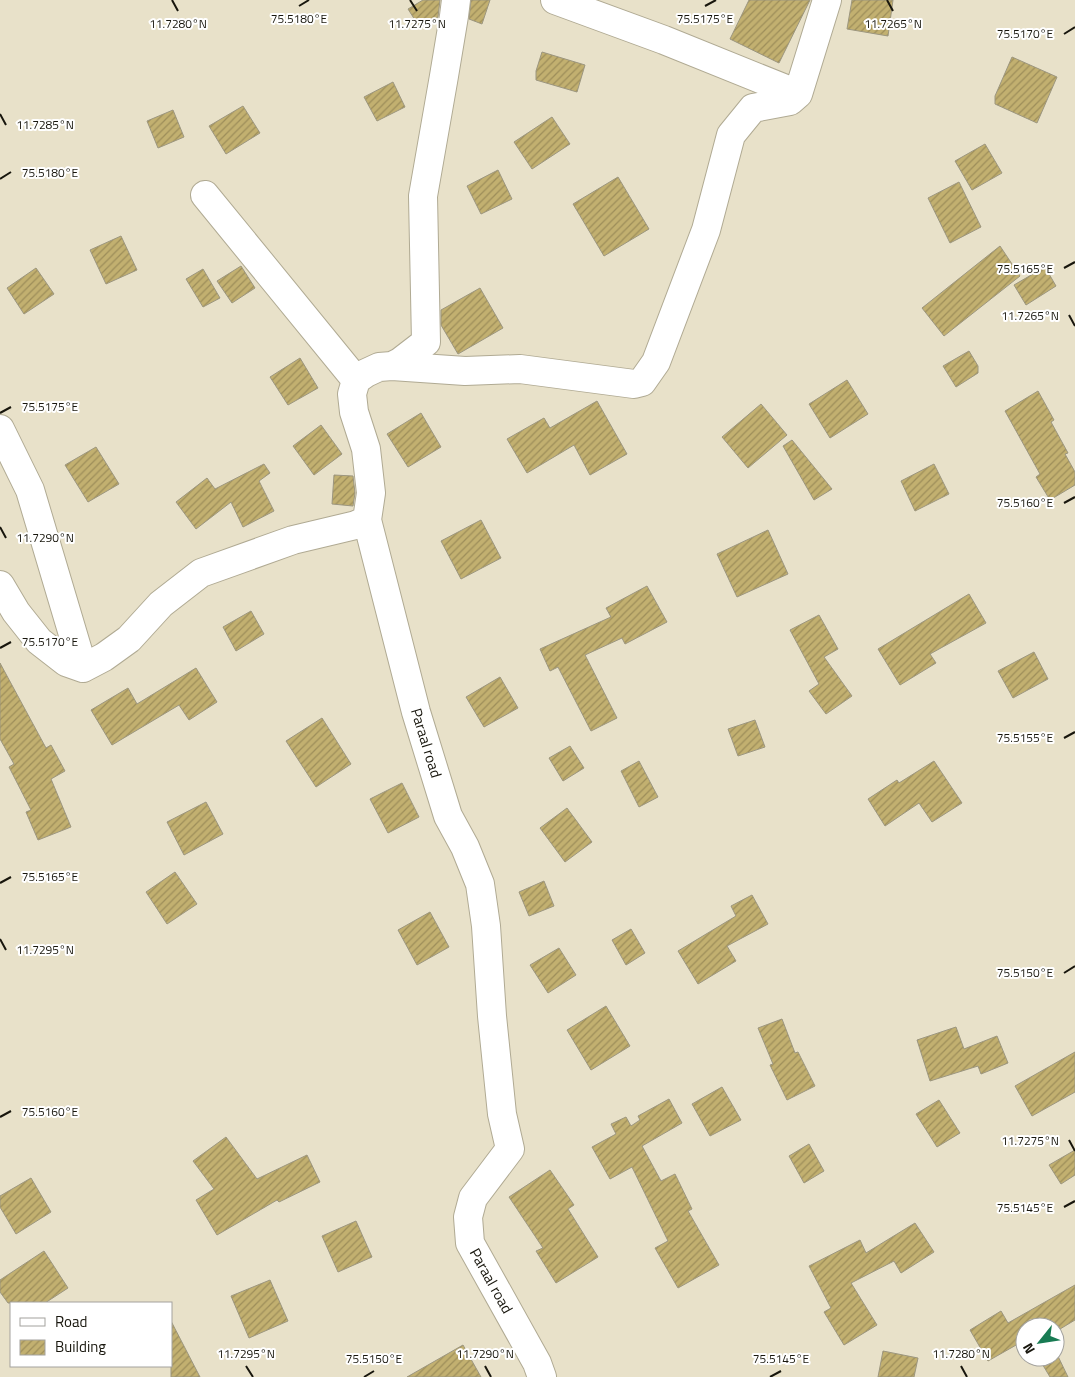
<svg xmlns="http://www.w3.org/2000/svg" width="1075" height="1377" viewBox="0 0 1075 1377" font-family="'Titillium Web',sans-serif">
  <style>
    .building { fill: url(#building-hatch); stroke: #9c967f }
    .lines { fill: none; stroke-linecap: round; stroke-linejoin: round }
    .minor-casing { stroke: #b0aa93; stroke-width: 30 }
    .minor { stroke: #fff; stroke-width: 28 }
    .ticks { fill: none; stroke: #18160d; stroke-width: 2 }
    .labels { text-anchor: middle; stroke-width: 4; stroke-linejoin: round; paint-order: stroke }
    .street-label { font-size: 15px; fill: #18160d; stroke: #fff }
    .ticks-label { font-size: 12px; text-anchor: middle; fill: #18160d; stroke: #fff; stroke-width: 4; stroke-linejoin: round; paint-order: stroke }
  </style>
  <defs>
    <pattern id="building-hatch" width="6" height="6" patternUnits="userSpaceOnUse" patternTransform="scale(1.25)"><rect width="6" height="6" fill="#c2b070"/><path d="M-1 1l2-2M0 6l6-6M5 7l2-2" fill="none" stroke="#9d8e5a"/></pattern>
  </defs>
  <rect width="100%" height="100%" fill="#e8e1c9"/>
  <!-- building -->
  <path class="building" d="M423,0H440L438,17L420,28L408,9Z
    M471,0H490L482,24L469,19Z
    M749,0H810L779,63L730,39Z
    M852,0H893L888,36L847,29Z
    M542,52L585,65L577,92L536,80V71Z
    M1012,57L1057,77L1037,123L995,104V96Z
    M393,82L405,107L377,121L364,97Z
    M243,106L260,133L226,154L209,126Z
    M173,110L184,137L158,148L147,121Z
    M552,117L570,144L532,169L514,142Z
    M985,144L1002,173L972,190L955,161Z
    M498,170L512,199L481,214L467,186Z
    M618,177L649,229L604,256L573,204Z
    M959,182L981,227L950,243L928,198Z
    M121,236L137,270L106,284L90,250Z
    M1000,246L1020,276L944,336L922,308Z
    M241,266L255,288L232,303L217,281Z
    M1045,267L1056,286L1026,305L1014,285Z
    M36,268L54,294L24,314L7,288Z
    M203,269L220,298L203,307L186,279Z
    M480,288L503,328L458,354L441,325V310Z
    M969,351L978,366V373L956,387L943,366Z
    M300,358L318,388L288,405L270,377Z
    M847,380L868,414L830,438L809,404Z
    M1038,391L1054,420L1051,422L1068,453L1065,454L1075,472V485L1050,500L1036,477L1040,474L1005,411Z
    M597,401L627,454L590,475L574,445L527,473L507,439L544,418L550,428Z
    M761,404L787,435L748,468L722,437Z
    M421,413L441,447L408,467L387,434Z
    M321,425L342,454L314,475L293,446Z
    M792,440L832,489L814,500L783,446Z
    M96,447L119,484L88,502L65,465Z
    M264,464L270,473L259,481L274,511L243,527L231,502L196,529L176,502L207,478L215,489Z
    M934,464L949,494L915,511L901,481Z
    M334,475L353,476L355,493L353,506L332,504Z
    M481,520L501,558L461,579L441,541Z
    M768,530L788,574L737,597L717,554Z
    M647,586L667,622L625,644L622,638L585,655L617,718L591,731L558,667L550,671L540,649L611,617L606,608Z
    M969,594L986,623L930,654L936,663L900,685L878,649Z
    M251,611L264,634L236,651L223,627Z
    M819,615L838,649L824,657L852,696L826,714L809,691L819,684L790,630Z
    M1034,652L1048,679L1013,698L998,671Z
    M0,663L46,748L51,745L65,771L51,779L71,827L38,840L26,812L31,810L9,767L14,764L0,739Z
    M196,668L217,702L189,720L179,705L112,745L91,710L128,688L137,704Z
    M500,677L518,708L484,727L466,697Z
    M322,718L351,764L316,787L286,741Z
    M755,720L765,747L738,756L728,729Z
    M570,746L584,768L563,781L549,758Z
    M639,761L658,797L639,807L621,771Z
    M934,761L962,803L932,822L919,803L885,826L868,799L897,780L899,783Z
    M402,783L419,817L388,833L370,799Z
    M206,802L223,834L184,855L167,822Z
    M567,808L592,842L565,862L540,828Z
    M175,872L197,904L167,924L146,892Z
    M544,881L554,906L529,916L519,892Z
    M752,895L768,924L727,946L736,961L698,984L678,951L736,916L731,906Z
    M430,912L449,947L417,965L398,930Z
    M631,929L645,953L626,965L612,940Z
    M559,948L576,975L548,993L530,965Z
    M606,1006L630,1046L591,1070L567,1030Z
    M782,1019L795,1053L798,1052L815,1086L787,1100L770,1065L773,1064L758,1028Z
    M956,1027L964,1049L997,1036L1008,1063L981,1074L978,1066L930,1081L917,1040Z
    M1075,1052V1092L1032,1116L1015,1086Z
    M722,1087L741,1120L710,1136L692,1104Z
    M669,1099L682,1123L642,1146L661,1181L675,1174L692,1209L688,1211L719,1265L678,1288L655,1248L668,1241L632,1167L610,1179L592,1147L616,1134L611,1124L626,1117L631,1126L640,1120L638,1116Z
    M939,1100L960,1133L937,1147L916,1114Z
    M226,1137L257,1179L307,1155L320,1182L279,1202L277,1200L217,1235L196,1200L214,1189L193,1161Z
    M809,1144L824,1171L804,1183L789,1156Z
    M1075,1150V1175L1061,1184L1049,1165Z
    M550,1170L574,1205L568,1209L598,1257L556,1283L536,1251L543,1248L509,1197Z
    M31,1178L51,1212L16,1234L0,1207V1196Z
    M356,1221L372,1257L338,1272L322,1236Z
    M915,1223L934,1252L901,1273L894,1261L851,1283L877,1325L844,1345L824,1312L831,1308L809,1266L860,1240L866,1253Z
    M44,1251L68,1288L45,1303H8L0,1292V1280Z
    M270,1280L288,1321L249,1338L231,1296Z
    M1075,1285V1320L1055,1332V1327H1025V1340L988,1361L970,1330L1001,1311L1008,1323Z
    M171,1321L200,1377H171Z
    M463,1345L481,1377H407Z
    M1055,1350L1068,1377H1050L1038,1357H1055Z
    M883,1351L918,1358L914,1377H878Z"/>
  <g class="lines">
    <defs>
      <path id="minor" d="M555,0L664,40L798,94
        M205,195L356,380
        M392,366L400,362L426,342L423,196L444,76L454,16L456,0
        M0,429L30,490L83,668
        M0,585L16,612L39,641L66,662L83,668L104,657L129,639L161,604L201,573L293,540L356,525L367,520
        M542,1377L537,1363L470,1243L468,1217L473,1198L510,1149L502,1114L492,1016L486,926L480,884L465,847L448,816L416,712L367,520L371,493L366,449L354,412L352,394L356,380L366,373L379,367L392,366L465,371L520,369L634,384L642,382L656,362L706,230L731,135L753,108L790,101L798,94L827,0"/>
    </defs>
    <!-- minor casing -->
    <use href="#minor" class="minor-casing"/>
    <!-- minor -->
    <use href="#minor" class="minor"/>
  </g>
  <!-- ticks -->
  <path class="ticks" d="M172,0L178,11M410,0L417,11M887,0L893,11M299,6L309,0M705,6L716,0M1064,34L1075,27M0,114L6,125M0,179L11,172M1064,268L1075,262M1069,315L1075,326M0,413L11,407M1064,503L1075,497M0,527L6,538M0,648L11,642M1064,738L1075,732M0,883L11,877M0,939L6,950M1064,973L1075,966M0,1117L11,1111M1069,1140L1075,1151M1064,1207L1075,1201M246,1366L253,1377M485,1366L491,1377M961,1366L967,1377M364,1377L374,1371M770,1377L781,1371"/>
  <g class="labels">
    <!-- street labels -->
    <g class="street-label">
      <text transform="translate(426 743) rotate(73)" y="5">Paraal road</text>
      <text transform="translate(491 1281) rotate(61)" y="5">Paraal road</text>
    </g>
  </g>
  <g class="ticks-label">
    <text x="299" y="23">75.5180°E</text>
    <text x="705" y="23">75.5175°E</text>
    <text x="178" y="28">11.7280°N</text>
    <text x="417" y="28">11.7275°N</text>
    <text x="893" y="28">11.7265°N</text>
    <text x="1025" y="38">75.5170°E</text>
    <text x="45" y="129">11.7285°N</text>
    <text x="50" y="177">75.5180°E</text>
    <text x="1025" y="273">75.5165°E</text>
    <text x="1030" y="320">11.7265°N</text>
    <text x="50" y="411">75.5175°E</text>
    <text x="1025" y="507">75.5160°E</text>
    <text x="45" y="542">11.7290°N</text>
    <text x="50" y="646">75.5170°E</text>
    <text x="1025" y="742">75.5155°E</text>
    <text x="50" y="881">75.5165°E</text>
    <text x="45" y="954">11.7295°N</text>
    <text x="1025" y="977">75.5150°E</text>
    <text x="50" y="1116">75.5160°E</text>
    <text x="1030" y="1145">11.7275°N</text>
    <text x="1025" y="1212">75.5145°E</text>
    <text x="246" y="1358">11.7295°N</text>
    <text x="485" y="1358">11.7290°N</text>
    <text x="961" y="1358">11.7280°N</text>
    <text x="374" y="1363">75.5150°E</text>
    <text x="781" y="1363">75.5145°E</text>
  </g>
  <!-- legend -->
  <rect x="10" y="1302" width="162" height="65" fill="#ffffff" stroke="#a3a29e"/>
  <rect x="20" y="1318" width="25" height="8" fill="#ffffff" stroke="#a3a29e"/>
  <text x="55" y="1327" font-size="15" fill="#18160d">Road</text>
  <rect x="20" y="1340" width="25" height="15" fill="url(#building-hatch)" stroke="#a3a29e"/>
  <text x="55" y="1352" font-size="15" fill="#18160d">Building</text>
  <!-- north arrow -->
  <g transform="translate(1040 1342) rotate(240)"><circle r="24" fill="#ffffff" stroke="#a3a29e"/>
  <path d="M0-4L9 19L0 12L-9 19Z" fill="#187b53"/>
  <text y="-8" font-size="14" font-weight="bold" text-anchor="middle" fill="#18160d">N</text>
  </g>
</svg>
